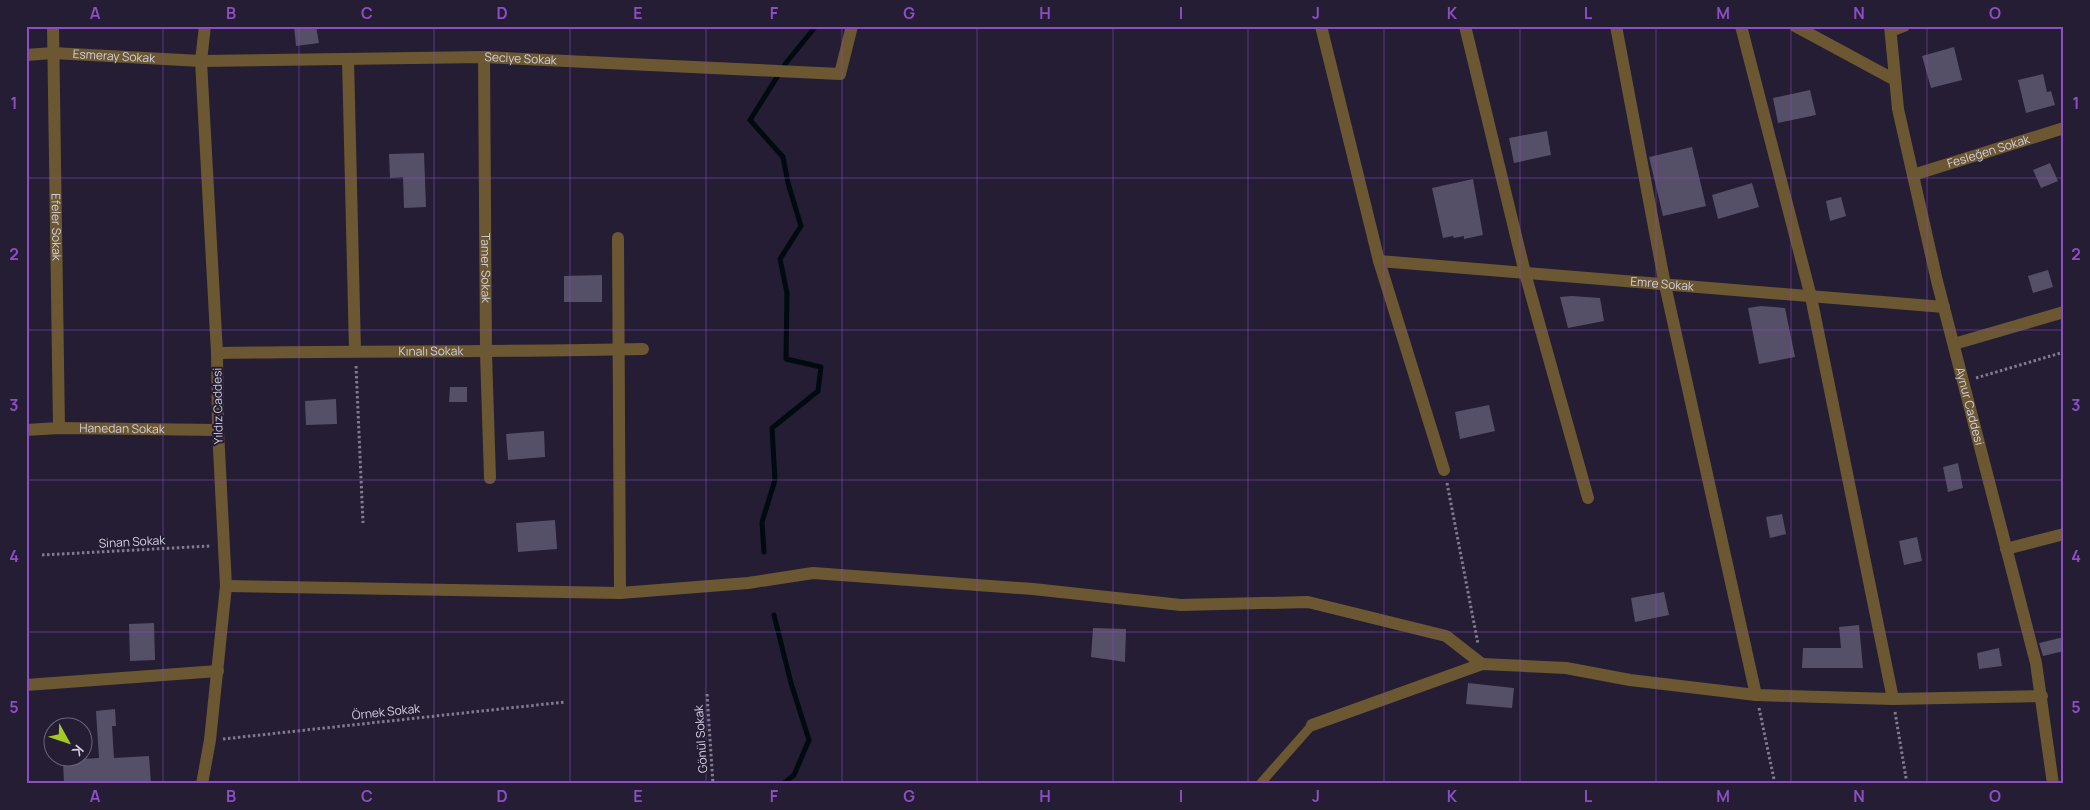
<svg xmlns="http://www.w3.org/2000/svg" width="2090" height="810" viewBox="0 0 2090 810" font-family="Manrope,sans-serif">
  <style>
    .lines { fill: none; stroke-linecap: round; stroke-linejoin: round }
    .stream { stroke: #000a11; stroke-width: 5 }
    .building { fill: #564f68 }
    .path { stroke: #807b8d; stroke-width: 3; stroke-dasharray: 2.5 2.5; stroke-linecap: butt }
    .service { stroke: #6b5731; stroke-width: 9 }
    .minor { stroke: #6b5731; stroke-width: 12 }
    .tertiary { stroke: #6b5731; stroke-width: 12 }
    .grid { fill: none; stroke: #8d4dc5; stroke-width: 1; stroke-opacity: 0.55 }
    .labels { text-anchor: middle; stroke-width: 4; stroke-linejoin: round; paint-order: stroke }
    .street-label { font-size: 12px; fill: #d3d0de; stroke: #241d33 }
    .neatline { fill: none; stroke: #8d4dc5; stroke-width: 2 }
    .grid-label { font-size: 16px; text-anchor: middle; font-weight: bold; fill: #8d4dc5 }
  </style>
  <rect width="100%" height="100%" fill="#241d33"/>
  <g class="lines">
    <!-- stream -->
    <path class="stream" d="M764,552L762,522L775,480L772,428L818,391L821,367L786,359L787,293L780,259L801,226L788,183L783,157L750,120L786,63L816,26
      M774,615L791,683L809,740L794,775L783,784"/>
  </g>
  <!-- building -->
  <path class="building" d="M294,26H316L319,43L296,46Z
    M1954,47L1962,80L1931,88L1922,56Z
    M2043,74L2047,92L2051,91L2055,105L2026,113L2018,80Z
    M1810,90L1816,115L1778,123L1773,98Z
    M1547,131L1551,155L1514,163L1509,138Z
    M1692,147L1706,206L1663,216L1649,157Z
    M424,153L426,207L404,208L403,177L390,178L389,154Z
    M2050,163L2058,181L2041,188L2033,170Z
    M1473,179L1483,235L1464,239V236L1454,238L1453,236L1443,238L1432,188Z
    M1752,183L1759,207L1718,219L1712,195Z
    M1841,197L1846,216L1830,221L1826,201Z
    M2048,270L2053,287L2033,293L2028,276Z
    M602,275V302H564V276Z
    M1572,296L1600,298L1604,321L1568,328L1560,297Z
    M1761,306L1785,308L1795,357L1759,364L1748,308Z
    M450,387H467V402H449Z
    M336,399L337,424L306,425L305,401Z
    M1489,405L1495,431L1460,439L1455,412Z
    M544,431L545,457L508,460L506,434Z
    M1958,463L1963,488L1948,492L1943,467Z
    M1782,514L1786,534L1770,538L1766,517Z
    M555,520L557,549L518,552L516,523Z
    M1917,537L1922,561L1904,565L1899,541Z
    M1664,592L1669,615L1635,622L1631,598Z
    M154,623L155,660L130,661L129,624Z
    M1859,625L1863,668H1802L1803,648H1841L1839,627Z
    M1093,628L1126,629L1125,662L1091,657Z
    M2064,637V651L2043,656L2039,643Z
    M1999,648L2002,666L1979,669L1977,653Z
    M1468,683L1514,688L1512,708L1466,704Z
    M115,709L116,726H112L114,758L149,756L151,784H64L63,760L99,758L96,711Z"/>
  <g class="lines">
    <!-- path -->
    <path class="path" d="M356,366L363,523
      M1976,378L2064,352
      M1447,483L1478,644
      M42,555L210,546
      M707,694L713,784
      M1759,708L1775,784
      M1895,712L1907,784
      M223,739L565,702"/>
    <!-- service -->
    <path class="service" d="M1260,784L1312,725"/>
    <!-- minor -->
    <g class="minor">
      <path id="s1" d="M53,26L59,428"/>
      <path d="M1321,26L1379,261L1444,470"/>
      <path d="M1465,26L1525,273L1588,498"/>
      <path d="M1616,26L1665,285L1756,695"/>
      <path d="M1741,26L1811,297L1893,699"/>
      <path d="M1891,31L1904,26"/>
      <path id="s2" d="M26,55L53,53L201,61L484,57L840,74L852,26"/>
      <path id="s3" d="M484,57L486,353L490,478"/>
      <path d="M348,59L355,351"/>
      <path id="s4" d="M1913,175L2064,128"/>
      <path d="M618,238L620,593"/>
      <path id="s5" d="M1379,261L1944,307"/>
      <path d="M1954,344L2064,312"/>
      <path id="s6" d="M217,353C359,351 501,352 643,349"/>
      <path id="s7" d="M26,430L59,428L218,430"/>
      <path d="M2006,549L2064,534"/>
      <path d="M226,586L620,593L748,583L813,573L1033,589L1181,605L1308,602L1446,636L1482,664"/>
      <path d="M26,685L218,671"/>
      <path d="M1312,725L1482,664L1566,668L1630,680L1756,695L1893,699L2042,696"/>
    </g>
    <!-- tertiary -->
    <g class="tertiary">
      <path d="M1795,26L1895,80"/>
      <path id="s8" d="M1890,26L1898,109L1937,281L2036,663L2053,784"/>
      <path d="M202,784L210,740L226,586L218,430L217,353L201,61L205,26"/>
    </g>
  </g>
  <!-- grid -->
  <path class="grid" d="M163,26V784M299,26V784M434,26V784M570,26V784M706,26V784M842,26V784M977,26V784M1113,26V784M1248,26V784M1384,26V784M1520,26V784M1656,26V784M1791,26V784M1927,26V784M26,178H2064M26,330H2064M26,480H2064M26,632H2064"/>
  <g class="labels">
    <!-- street labels -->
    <g class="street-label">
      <text dy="4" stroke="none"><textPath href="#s2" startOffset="88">Esmeray Sokak</textPath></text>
      <text dy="4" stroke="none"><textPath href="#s2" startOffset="495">Seciye Sokak</textPath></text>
      <text dy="4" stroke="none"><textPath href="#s4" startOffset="79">Fesleğen Sokak</textPath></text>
      <text dy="4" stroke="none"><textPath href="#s1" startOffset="201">Efeler Sokak</textPath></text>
      <text dy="4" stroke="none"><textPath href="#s3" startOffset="211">Tamer Sokak</textPath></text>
      <text dy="4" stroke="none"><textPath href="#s5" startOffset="284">Emre Sokak</textPath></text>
      <text dy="4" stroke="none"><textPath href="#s6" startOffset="214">Kınalı Sokak</textPath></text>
      <text dy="4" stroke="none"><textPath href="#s8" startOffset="389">Aynur Caddesi</textPath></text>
      <text transform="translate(218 406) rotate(-91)" y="4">Yıldız Caddesi</text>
      <text dy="4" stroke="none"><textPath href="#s7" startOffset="96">Hanedan Sokak</textPath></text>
      <text transform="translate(132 542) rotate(-3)" y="4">Sinan Sokak</text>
      <text transform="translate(386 712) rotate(-6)" y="4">Örnek Sokak</text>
      <text transform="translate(701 739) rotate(-94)" y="4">Gönül Sokak</text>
    </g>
  </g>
  <!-- border -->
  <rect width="2090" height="810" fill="none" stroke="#241d33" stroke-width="55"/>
  <!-- north arrow -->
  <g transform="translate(68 742) rotate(130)"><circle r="24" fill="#241d33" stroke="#6a6577"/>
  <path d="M0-4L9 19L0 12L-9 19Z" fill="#a4c824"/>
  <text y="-8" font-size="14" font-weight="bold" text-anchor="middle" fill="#d3d0de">K</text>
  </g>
  <rect x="28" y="28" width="2034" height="754" class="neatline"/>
  <g class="grid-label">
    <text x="95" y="19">A</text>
    <text x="231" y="19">B</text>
    <text x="367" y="19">C</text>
    <text x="502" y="19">D</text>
    <text x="638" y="19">E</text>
    <text x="774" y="19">F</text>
    <text x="909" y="19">G</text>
    <text x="1045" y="19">H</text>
    <text x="1181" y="19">I</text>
    <text x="1316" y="19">J</text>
    <text x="1452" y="19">K</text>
    <text x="1588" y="19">L</text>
    <text x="1723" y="19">M</text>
    <text x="1859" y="19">N</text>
    <text x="1995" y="19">O</text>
    <text x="14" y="109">1</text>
    <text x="2076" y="109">1</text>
    <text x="14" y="260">2</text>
    <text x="2076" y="260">2</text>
    <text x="14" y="411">3</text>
    <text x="2076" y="411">3</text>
    <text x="14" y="562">4</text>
    <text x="2076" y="562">4</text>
    <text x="14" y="713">5</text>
    <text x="2076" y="713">5</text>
    <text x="95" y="802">A</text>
    <text x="231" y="802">B</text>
    <text x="367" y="802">C</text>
    <text x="502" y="802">D</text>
    <text x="638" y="802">E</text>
    <text x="774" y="802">F</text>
    <text x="909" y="802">G</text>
    <text x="1045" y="802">H</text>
    <text x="1181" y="802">I</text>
    <text x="1316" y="802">J</text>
    <text x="1452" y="802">K</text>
    <text x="1588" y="802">L</text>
    <text x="1723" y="802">M</text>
    <text x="1859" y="802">N</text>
    <text x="1995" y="802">O</text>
  </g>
</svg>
